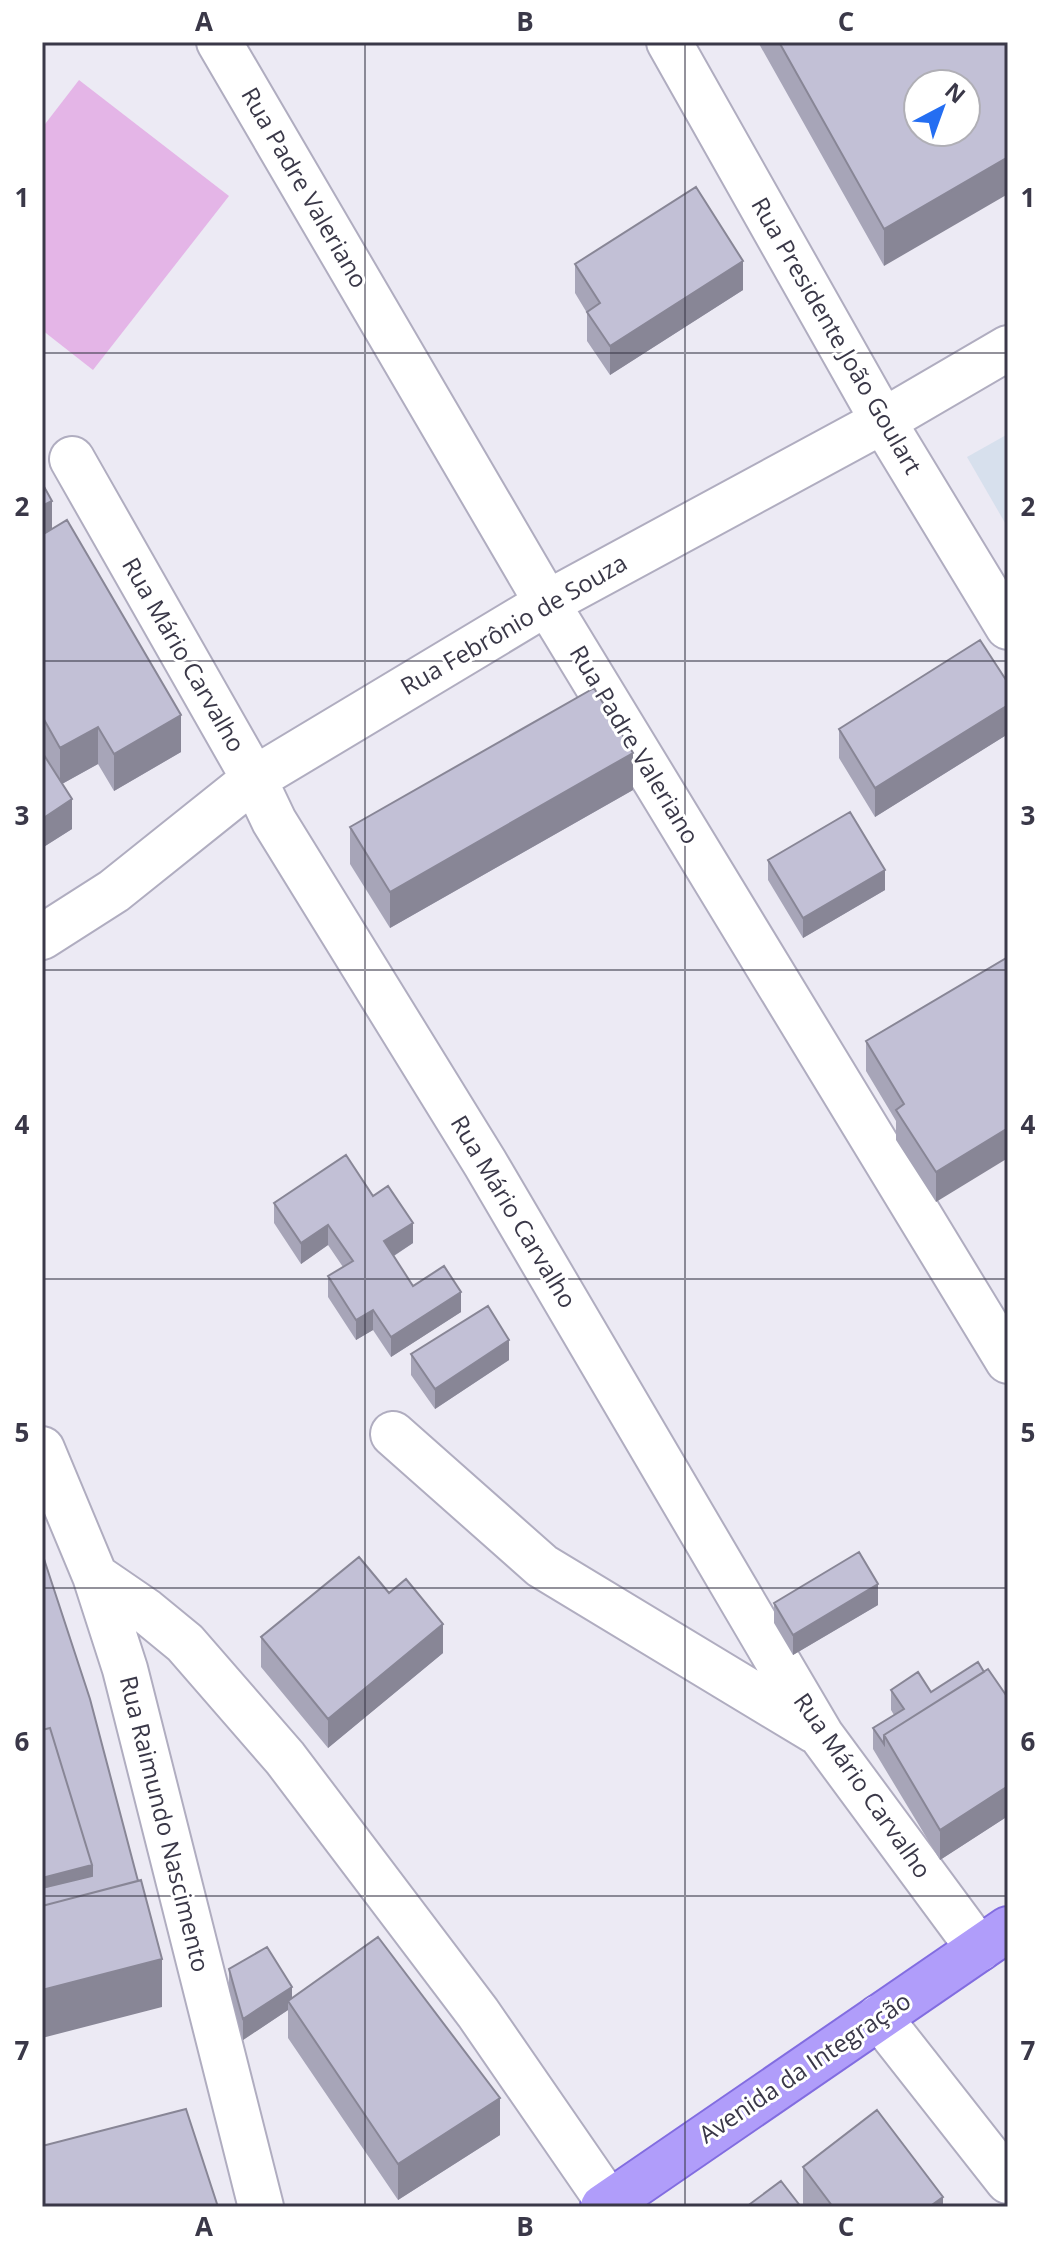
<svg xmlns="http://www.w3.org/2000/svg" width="1050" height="2249" viewBox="0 0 1050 2249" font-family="'Open Sans',sans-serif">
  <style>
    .medical { fill: #d7e0ed }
    .green { fill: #e4b5e7 }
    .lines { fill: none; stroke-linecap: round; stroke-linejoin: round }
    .minor-casing { stroke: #b0adc0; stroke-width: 48 }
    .major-casing { stroke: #826de0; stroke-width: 48 }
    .minor { stroke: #fff; stroke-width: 44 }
    .major { stroke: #b09dfa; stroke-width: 44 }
    .wall { fill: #a7a5b8 }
    .shaded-wall { fill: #888696 }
    .building { fill: #c2c0d6; stroke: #888696; stroke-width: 2; fill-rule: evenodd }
    .grid { fill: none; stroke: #3a3848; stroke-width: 2; stroke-opacity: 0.55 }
    .labels { text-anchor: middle; stroke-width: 6; stroke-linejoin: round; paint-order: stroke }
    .street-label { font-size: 24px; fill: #3a3848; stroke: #fff }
    .neatline { fill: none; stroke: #3a3848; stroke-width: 3 }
    .grid-label { font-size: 26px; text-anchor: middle; font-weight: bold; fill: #3a3848 }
  </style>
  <rect width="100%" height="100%" fill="#eceaf4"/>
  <!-- medical -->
  <path class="medical" d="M1008,434V528L967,457Z"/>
  <!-- green -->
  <path class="green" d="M79,80L229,196L93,370L42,330V128Z"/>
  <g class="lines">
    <defs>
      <path id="minor" d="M219,42L547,603L1008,1361
        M669,42L883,421L1008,627
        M72,459L254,779L274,821L485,1163L821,1735L979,1949
        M42,937L114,891L254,779L547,603L883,421L1008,348
        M393,1434L542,1566L815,1731
        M42,1449L95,1576L125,1669L261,2207
        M95,1576L146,1611L185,1643L285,1758L478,2013L609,2203
        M879,2017L1008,2181"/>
      <path id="major" d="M603,2207L1008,1929"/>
    </defs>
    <!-- minor casing -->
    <use href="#minor" class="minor-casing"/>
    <!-- major casing -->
    <use href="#major" class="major-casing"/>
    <!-- minor -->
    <use href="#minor" class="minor"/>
    <!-- major -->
    <use href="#major" class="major"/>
  </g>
  <!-- wall -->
  <path class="wall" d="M758,42H1008L884,266Z
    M575,264L743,290L610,375L587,341V313L575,293Z
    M42,483L52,529L181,752L114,791L98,764L62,784L72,829L42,848Z
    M1008,683V734L875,817L839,758V729Z
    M633,790L390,928L350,864V827Z
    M768,860L885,890L803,938L768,880Z
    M1008,957L936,1202L896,1140V1121L866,1071V1041Z
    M373,1196L413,1243L394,1256L413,1286L461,1312L391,1357L373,1330L356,1340L328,1297V1276L343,1267L328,1245L301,1264L274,1223V1203Z
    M411,1354L509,1360L435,1409L411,1375Z
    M389,1593L443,1653L328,1748L261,1667V1637Z
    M774,1603L878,1605L793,1655L774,1623Z
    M984,1672L1008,1698V1816L940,1860L873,1749V1728L894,1715L891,1710V1690L931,1692Z
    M229,1969L292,1999L500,2135L398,2200L288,2038V2010L243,2040L229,1989Z
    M803,2167L943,2207H803Z"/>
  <!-- shaded-wall -->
  <path class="shaded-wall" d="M1008,157V194L884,266V229Z
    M743,261V290L610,375V346Z
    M52,501V530L42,536V506Z
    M1008,705V734L875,817V788Z
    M181,715V752L114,791V754Z
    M98,727V764L60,785V748Z
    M633,753V790L390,928V892Z
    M72,799V829L42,848V819Z
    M885,870V890L803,938V918Z
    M1008,1128V1158L936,1202V1172Z
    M413,1223V1243L384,1262V1241Z
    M328,1225V1245L301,1264V1243Z
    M461,1292V1312L391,1357V1337Z
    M373,1310V1330L356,1340V1320Z
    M509,1340V1360L435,1409V1389Z
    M878,1584V1605L793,1655V1635Z
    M443,1624V1653L328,1748V1719Z
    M1008,1786V1816L940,1860V1830Z
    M92,1865V1904L42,1954V1878Z
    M162,1959V2007L42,2038V1990Z
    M292,1987V2007L288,2001V2010L243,2040V2019Z
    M500,2098V2135L398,2200V2164Z
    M943,2197V2207H929Z"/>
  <!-- building -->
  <path class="building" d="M779,42H1008V157L884,229ZM918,84H966V132H918Z
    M696,187L743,261L610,346L587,312L600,303L575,264Z
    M42,483L52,501L42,506Z
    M67,520L181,715L114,754L98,727L60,748L42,716V535Z
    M980,640L1008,683V705L875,788L839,729Z
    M594,688L633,753L390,892L350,827Z
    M42,752L72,799L42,819Z
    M850,812L885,870L803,918L768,860Z
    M1008,957V1128L936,1172L896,1110L904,1104L866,1041Z
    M346,1155L373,1196L388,1186L413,1223L384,1241L413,1286L444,1266L461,1292L391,1337L373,1310L356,1320L328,1276L353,1261L328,1225L301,1243L274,1203Z
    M488,1306L509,1340L435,1389L411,1354Z
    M859,1552L878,1584L793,1635L774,1603Z
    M43,1556L90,1699L138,1881L42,1906V1888L92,1876V1865L50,1728L42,1730Z
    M359,1557L389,1593L406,1579L443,1624L328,1719L261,1637Z
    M978,1662L984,1672L884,1735V1744L873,1728L904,1709L891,1690L918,1672L931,1692Z
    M988,1669L1008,1698V1786L940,1830L884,1735Z
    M50,1728L92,1865L42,1878V1730Z
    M141,1880L162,1959L42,1990V1906Z
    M378,1937L500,2098L398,2164L288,2001Z
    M267,1947L292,1987L243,2019L229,1969Z
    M186,2109L218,2207H42V2146Z
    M877,2110L943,2197L929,2207H833L803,2167Z
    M781,2181L801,2207H746Z"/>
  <!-- grid -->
  <path class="grid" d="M365,42V2207M685,42V2207M42,353H1008M42,661H1008M42,970H1008M42,1279H1008M42,1588H1008M42,1896H1008"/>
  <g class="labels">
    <!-- street labels -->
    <g class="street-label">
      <text transform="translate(304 188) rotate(60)" y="8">Rua Padre Valeriano</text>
      <text transform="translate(836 336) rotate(60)" y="8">Rua Presidente João Goulart</text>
      <text transform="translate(514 625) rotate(-30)" y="8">Rua Febrônio de Souza</text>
      <text transform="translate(183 655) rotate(60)" y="8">Rua Mário Carvalho</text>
      <text transform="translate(634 745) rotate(59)" y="8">Rua Padre Valeriano</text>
      <text transform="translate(513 1212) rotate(59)" y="8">Rua Mário Carvalho</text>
      <text transform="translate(862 1786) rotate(55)" y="8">Rua Mário Carvalho</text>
      <text transform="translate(164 1824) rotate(76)" y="8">Rua Raimundo Nascimento</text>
      <text transform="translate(805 2068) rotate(-34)" y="8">Avenida da Integração</text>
    </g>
  </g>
  <!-- border -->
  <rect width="1050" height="2249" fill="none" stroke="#ffffff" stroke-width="88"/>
  <!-- north arrow -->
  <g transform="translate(942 108) rotate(41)"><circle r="38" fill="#ffffff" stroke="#b0afb6" stroke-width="2"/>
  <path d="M0-6L14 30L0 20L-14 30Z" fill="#246ef2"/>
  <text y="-12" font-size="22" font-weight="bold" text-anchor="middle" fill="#3a3848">N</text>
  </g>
  <rect x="44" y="44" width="962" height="2161" class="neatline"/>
  <g class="grid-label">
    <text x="204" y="31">A</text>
    <text x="525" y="31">B</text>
    <text x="846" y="31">C</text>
    <text x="22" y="207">1</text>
    <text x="1028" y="207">1</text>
    <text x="22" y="516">2</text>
    <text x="1028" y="516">2</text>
    <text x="22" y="825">3</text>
    <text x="1028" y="825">3</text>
    <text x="22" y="1134">4</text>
    <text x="1028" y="1134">4</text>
    <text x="22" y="1442">5</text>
    <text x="1028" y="1442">5</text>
    <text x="22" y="1751">6</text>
    <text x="1028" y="1751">6</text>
    <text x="22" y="2060">7</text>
    <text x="1028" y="2060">7</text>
    <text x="204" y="2236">A</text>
    <text x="525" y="2236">B</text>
    <text x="846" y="2236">C</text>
  </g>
</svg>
